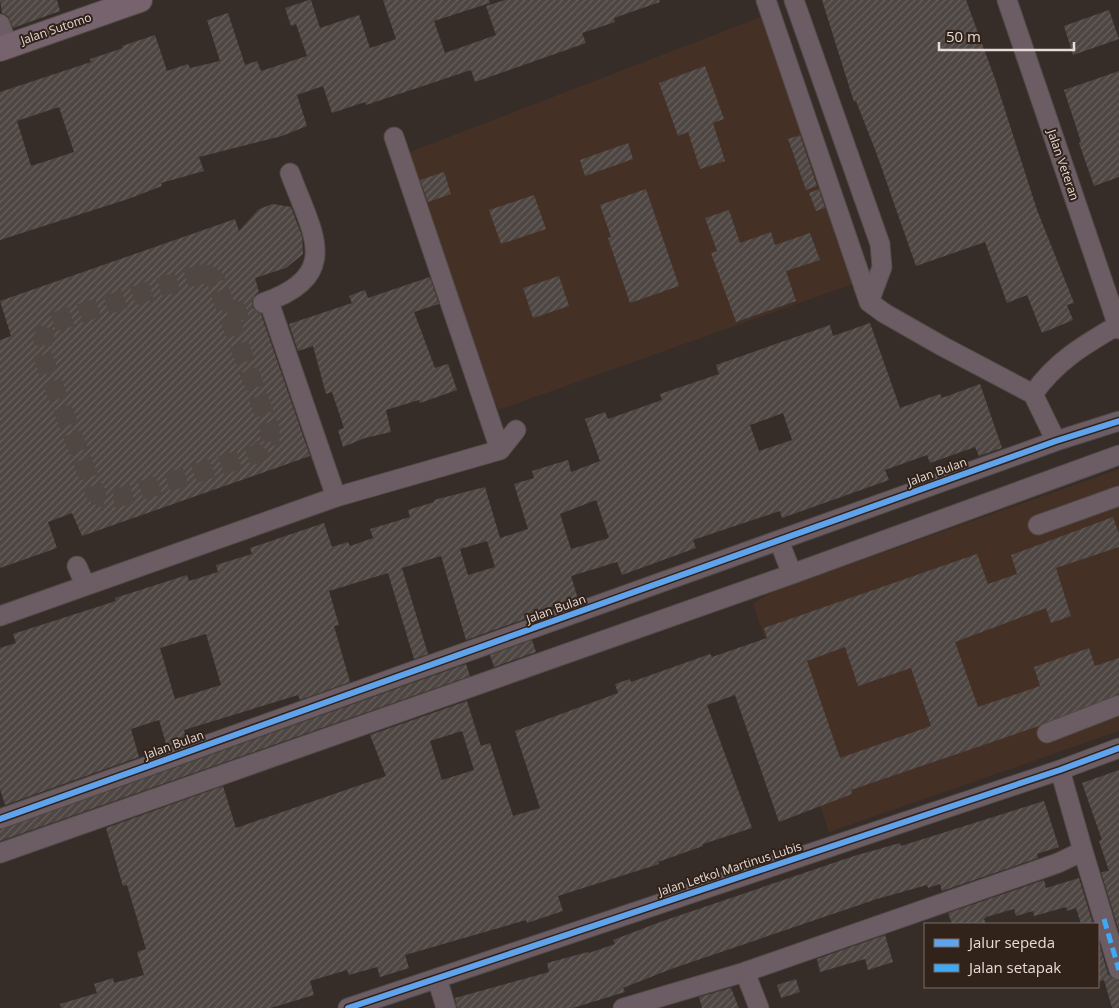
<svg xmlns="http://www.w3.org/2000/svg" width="1119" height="1008" viewBox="0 0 1119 1008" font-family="'Open Sans',sans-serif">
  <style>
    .built { fill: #453026 }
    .building { fill: url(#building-hatch); fill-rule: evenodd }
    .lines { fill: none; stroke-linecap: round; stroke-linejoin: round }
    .minor-tunnel { stroke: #504743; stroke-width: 19; stroke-dasharray: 19 9; stroke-linecap: butt }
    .minor-casing { stroke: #514a46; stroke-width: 21 }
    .major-casing { stroke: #514a46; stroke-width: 26 }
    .minor { stroke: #6c5c64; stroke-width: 19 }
    .major { stroke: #77636e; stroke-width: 24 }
    .quiet { stroke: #3fa9f5; stroke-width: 5; stroke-dasharray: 10 5; stroke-linecap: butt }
    .cycleway-casing { stroke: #31221a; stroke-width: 9 }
    .cycleway { stroke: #60a3ed; stroke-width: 6 }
    .labels { text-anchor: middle; stroke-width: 4; stroke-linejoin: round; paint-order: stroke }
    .street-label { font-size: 12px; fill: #e6dbd6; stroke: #31221a }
  </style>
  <defs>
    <pattern id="building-hatch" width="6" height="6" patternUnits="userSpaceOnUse" patternTransform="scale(1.25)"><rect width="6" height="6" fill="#4d4642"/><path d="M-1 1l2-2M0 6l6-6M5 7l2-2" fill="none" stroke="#67605d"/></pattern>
  </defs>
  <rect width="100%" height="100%" fill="#362d29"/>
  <!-- built -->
  <path class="built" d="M766,15L858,282L498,410L402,155Z
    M1119,469V731L829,832L753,603L775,591Z"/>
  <!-- building -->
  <path class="building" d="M0,0H57L60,11L13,28L8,16L2,13Z
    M309,0H311L320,28L359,15L370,48L396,39L383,0H489L490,3L434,21L445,53L496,35L486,6L505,0H659L660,2L614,18L615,22L582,33L586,43L475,82L471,70L366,105L365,102L332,113L323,86L297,95L307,126L282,136L199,157L204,171L161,183L162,186L128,199L0,240V92L91,62L90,59L123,48L122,46L155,35L167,71L188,64L190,68L220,61L207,20L228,13L245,65L257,61L261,71L307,56L296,24L291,26L285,8ZM59,107L74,152L31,166L17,121Z
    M822,0H966L995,79L1037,210L1074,303L1067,305L1073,320L1042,333L1027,295L1007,303L985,242L916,266L876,152L856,101L854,102Z
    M1109,10L1119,39L1073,55L1064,26Z
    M705,66L724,119L713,123L725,161L700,169L688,132L678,136L659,83Z
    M1119,71V177L1094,186L1079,143L1081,142L1064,90Z
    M800,135L817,186L806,190L788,139Z
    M628,143L633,159L585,176L580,160Z
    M444,172L451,194L428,202L420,180Z
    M646,189L679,286L630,303L608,238L611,237L600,205Z
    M819,189L825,208L816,211L809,193Z
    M534,195L546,229L501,244L489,210Z
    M273,204L291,207L302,236L303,254L286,268L255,278L259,292L254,296L252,302L253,308L261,314L310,456L82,536L72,513L48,522L57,548L0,568V340L11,336L0,301L235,219L239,231L259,209Z
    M729,210L740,243L771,232L775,245L810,233L820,260L786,271L796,301L736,322L711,253L717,251L705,218Z
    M559,276L569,306L533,318L523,288Z
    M430,277L439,304L414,312L435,368L448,364L457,390L420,403L419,400L386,410L391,432L365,438L343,447L338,430L344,428L332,392L326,394L313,346L298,351L289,324L352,303L349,296L365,290L368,298Z
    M870,323L900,408L940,394L942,398L980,384L1002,448L979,456L975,447L930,463L927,455L885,470L889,480L782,518L780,511L693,540L696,548L622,575L617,562L571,576L578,599L524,615L525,619L466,640L441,556L402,568L428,654L414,659L388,573L329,591L339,625L334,626L350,682L300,700L298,695L184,730L187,740L167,747L159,720L131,729L139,757L5,805L0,789V648L16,643L13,634L116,601L115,598L187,575L189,581L218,572L216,565L252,554L250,548L324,523L332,547L348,542L350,546L373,538L370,529L410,517L408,510L434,502V500L485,487L500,538L528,529L514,484L534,478L532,471L568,460L571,472L600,461L585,419L605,412L608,419L662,400L660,394L719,374L716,365L830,325L833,336ZM783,413L792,440L759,451L750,425ZM596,500L609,538L571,549L560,514ZM487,541L495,567L468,575L460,549ZM206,634L221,685L175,699L160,648Z
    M1113,517L1119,534V547L1056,568L1071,616L1051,623L1046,608L955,642L978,707L1040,686L1034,667L1089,648L1095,666L1119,658V694L1039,726L851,790L852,794L779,822L735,695L707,705L752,828L703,844V846L658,862L659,864L558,896L563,911L527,923L526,920L405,955L409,968L380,977L377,967L349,975L347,970L310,981L314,995L271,1008H61L60,1004L97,993L94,984L113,978L114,983L144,975L137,952L146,949L127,885L123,886L106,828L223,786L236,828L386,776L370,735L467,701L481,746L490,743L513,816L540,808L515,731L618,693L615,684L630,679L631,682L710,654L712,657L767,638L764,628L977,554L988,584L1017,574L1011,555ZM845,647L858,686L911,668L931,726L840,758L807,661ZM462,731L474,770L442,780L430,741Z
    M532,640L536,652L494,667L490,655Z
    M466,664L470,676L0,841V830Z
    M1119,770V931L1101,872L1109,871L1099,841L1102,840L1082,783Z
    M1044,801L1059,847L1037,854L1038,858L942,891L940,884L928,888L927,885L877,899L671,969L623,988L625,992L573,1008H457L455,998L549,972L547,963L588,952L589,953L615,944L613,940L663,921L854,856L900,843L901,846Z
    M1079,878L1093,924H1081L1076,908L1067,911L1066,907L1034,916L1033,911L1016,916L1014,909L986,917L984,919L986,924H952L948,913L1044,880L1046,888Z
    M885,935L893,962L868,970L865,959L820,972L817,959Z
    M1098,939L1108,974L1112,978L1119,981V1008H1112L1104,980L1098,982Z
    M796,979L800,992L781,998L777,985Z
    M731,988L739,1008H702L699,997Z"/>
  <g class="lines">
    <!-- minor-tunnel -->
    <path class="minor-tunnel" d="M201,274L209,275L216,281L270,429V441L257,454L124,496C112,499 105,501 95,493L45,363C41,347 42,339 48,324Z
      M228,315L263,303"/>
    <defs>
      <path id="minor" d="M766,0L869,302L884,313L942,346L1033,394L1056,441
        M794,0L880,244L882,267L869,302
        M1007,0L1119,329
        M0,24L8,46
        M394,137L500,450
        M269,302L336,497
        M263,303C344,275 312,233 290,173
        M1033,394C1056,361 1084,345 1118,325
        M1038,525L1119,496
        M779,541L792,574
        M77,566L85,585
        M0,616L336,497L500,450L516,430
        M1047,733L1119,705
        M0,819L1056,441L1119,421
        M1083,851L1119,970
        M0,853L792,574L1119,455
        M745,972L759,1008
        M437,978L446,1008
        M348,1008L1060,770L1119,748
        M623,1008L745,972L1058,863L1083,851L1060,770"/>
      <path id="major" d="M0,49L140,0"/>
    </defs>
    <!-- minor casing -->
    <use href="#minor" class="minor-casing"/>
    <!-- major casing -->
    <use href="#major" class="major-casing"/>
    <!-- minor -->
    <use href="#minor" class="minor"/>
    <!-- major -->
    <use href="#major" class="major"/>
    <!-- quiet -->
    <path class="quiet" d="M1104,919L1119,970"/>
    <defs>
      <path id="cycleway" d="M0,819L1056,441L1119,421
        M348,1008L1060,770L1119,748"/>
    </defs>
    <!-- cycleway casing -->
    <use href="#cycleway" class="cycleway-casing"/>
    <!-- cycleway -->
    <use href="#cycleway" class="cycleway"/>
  </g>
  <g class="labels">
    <!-- street labels -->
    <g class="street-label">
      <text transform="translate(56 29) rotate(-19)" y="4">Jalan Sutomo</text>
      <text transform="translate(1063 165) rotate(71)" y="4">Jalan Veteran</text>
      <text transform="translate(937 472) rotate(-20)" y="4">Jalan Bulan</text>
      <text transform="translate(556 609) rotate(-20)" y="4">Jalan Bulan</text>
      <text transform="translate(174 745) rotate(-20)" y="4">Jalan Bulan</text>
      <text transform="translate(730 869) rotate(-18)" y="4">Jalan Letkol Martinus Lubis</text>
    </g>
  </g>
  <!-- legend -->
  <rect x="924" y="923" width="175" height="65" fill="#31221a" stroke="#796c65"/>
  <rect x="934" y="939" width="25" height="8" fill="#60a3ed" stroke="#796c65"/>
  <text x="969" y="948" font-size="15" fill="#e6dbd6">Jalur sepeda</text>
  <rect x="934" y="964" width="25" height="8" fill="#3fa9f5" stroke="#796c65"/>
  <text x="969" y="973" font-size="15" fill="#e6dbd6">Jalan setapak</text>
  <!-- scale -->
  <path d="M939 42v8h135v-8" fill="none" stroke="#e6dbd6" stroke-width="2.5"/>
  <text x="946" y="42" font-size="15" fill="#e6dbd6" stroke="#31221a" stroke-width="4" paint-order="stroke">50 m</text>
</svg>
